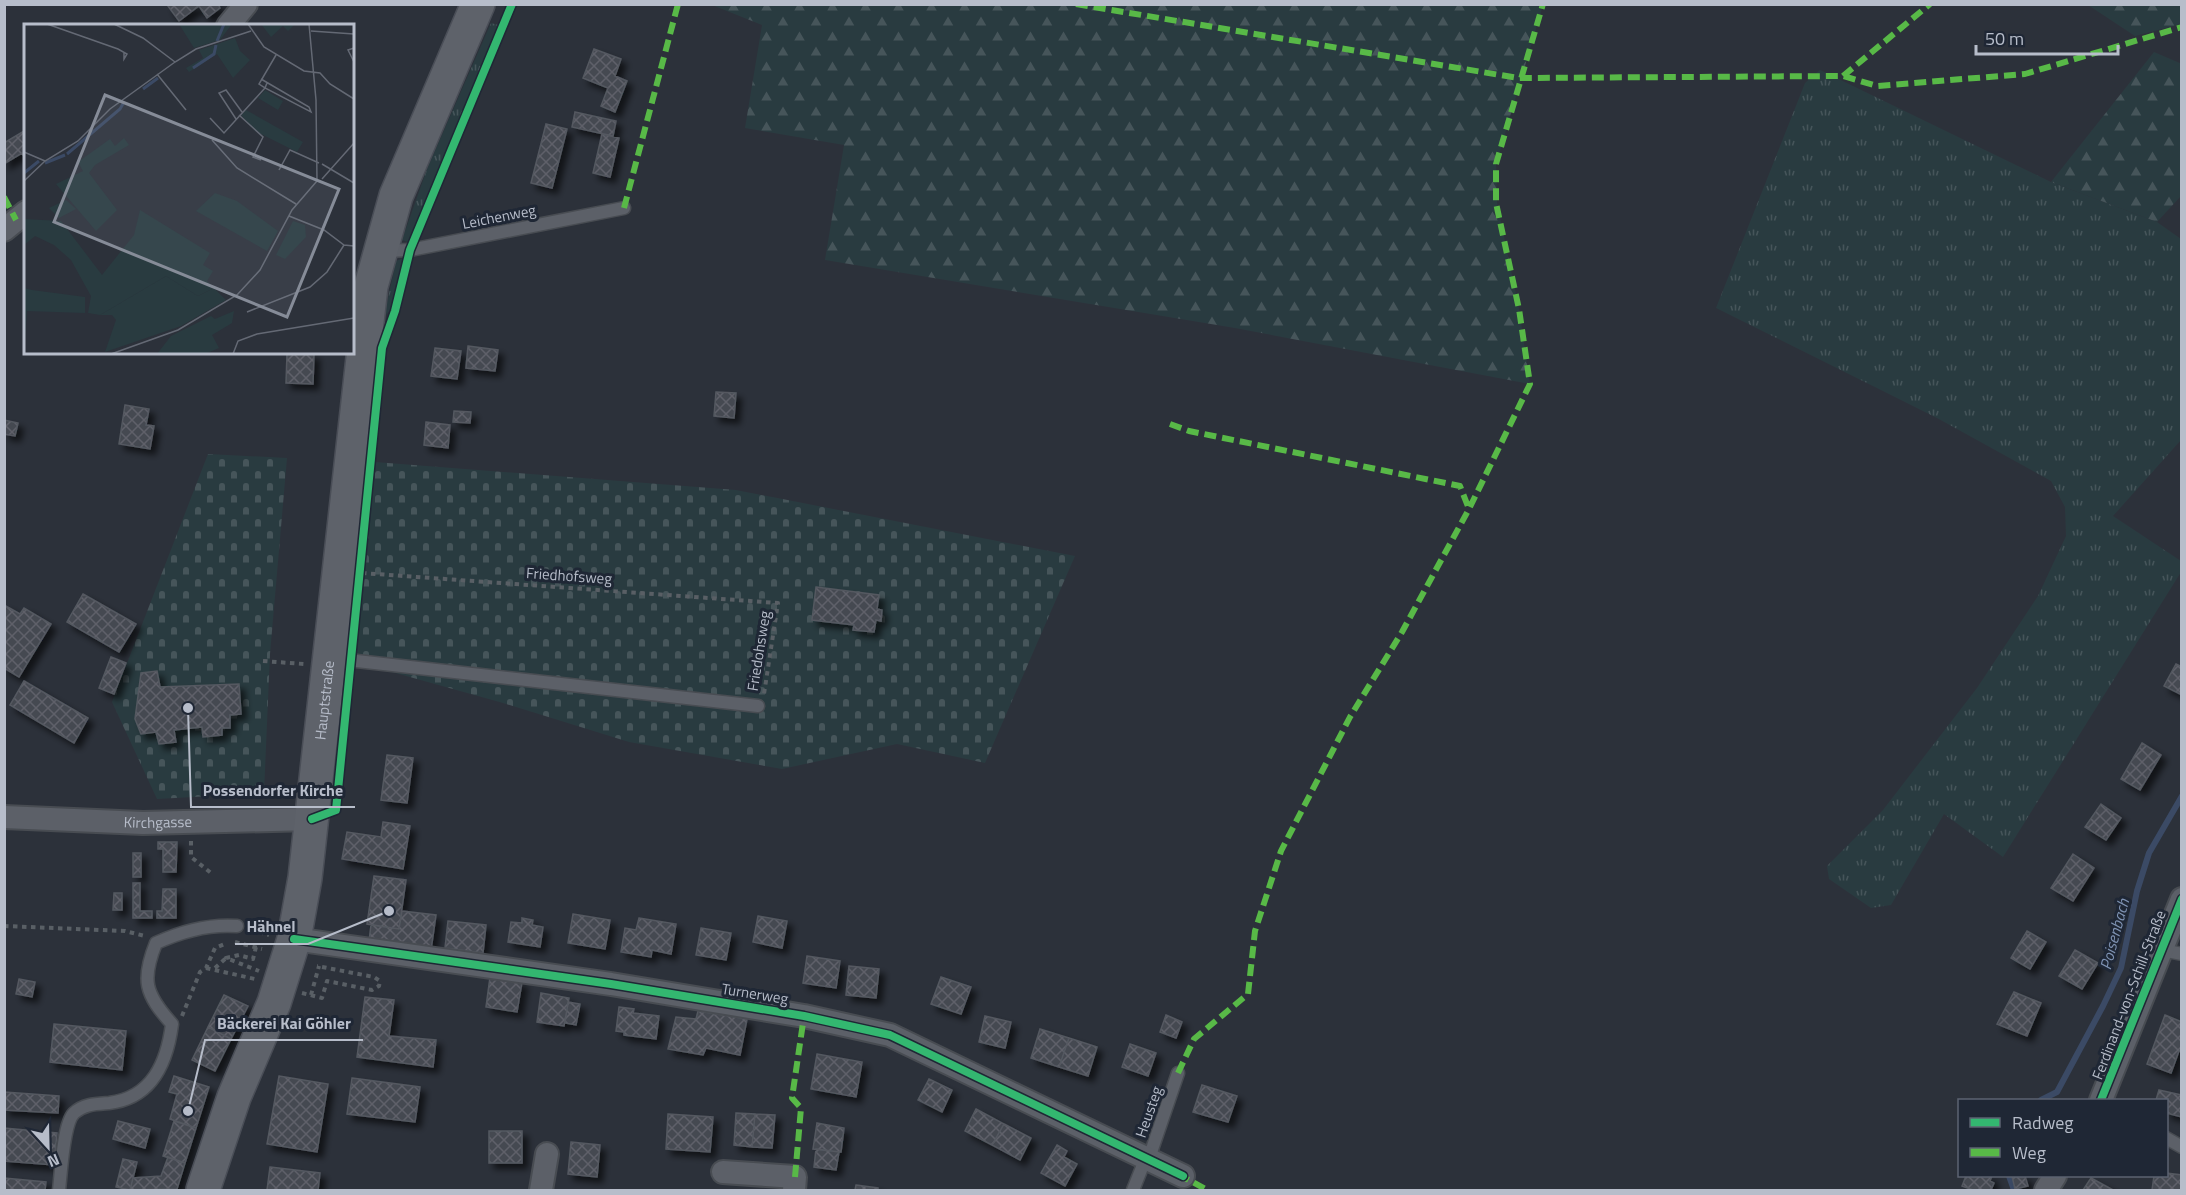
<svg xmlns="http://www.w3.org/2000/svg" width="2186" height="1195" viewBox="0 0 2186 1195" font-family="'Titillium Web',sans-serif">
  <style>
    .grass { fill: url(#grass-tufts) }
    .forest { fill: url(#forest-firs) }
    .cemetery { fill: url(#cemetery-stones) }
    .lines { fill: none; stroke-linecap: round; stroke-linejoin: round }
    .stream { stroke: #3b4a65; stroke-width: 6 }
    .building { fill: url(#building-cross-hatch); stroke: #545961; stroke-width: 1.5; filter: url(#shadow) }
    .service-casing { stroke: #484c52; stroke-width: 15 }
    .minor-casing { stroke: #484c52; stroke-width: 26 }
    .primary-casing { stroke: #4a4e57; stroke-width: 36 }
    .path { stroke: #595f65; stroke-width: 4; stroke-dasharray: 4.5 4.5; stroke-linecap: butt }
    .service { stroke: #5c6068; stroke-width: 12 }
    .minor { stroke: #5c6068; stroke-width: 22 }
    .primary { stroke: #5e626a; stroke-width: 33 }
    .quiet { stroke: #58b947; stroke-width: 6; stroke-dasharray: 12 6; stroke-linecap: butt }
    .cycleway-casing { stroke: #1f2735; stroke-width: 11 }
    .cycleway { stroke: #33b770; stroke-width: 8 }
    .labels { text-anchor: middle; stroke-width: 6; stroke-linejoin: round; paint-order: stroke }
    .street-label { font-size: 15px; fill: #b7bdca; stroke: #1f2735 }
    .water-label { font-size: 16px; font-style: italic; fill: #7e92b2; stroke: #1f2735 }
    .inset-river { fill: none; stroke: #3b4a65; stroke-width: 3 }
    .inset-road { fill: none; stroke: #646974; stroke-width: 1.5 }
    .view { fill: #868c98; fill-opacity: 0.15; stroke: #868c98; stroke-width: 3 }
    .inset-edge { fill: none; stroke: #b7bdca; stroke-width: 3 }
    .leader { fill: none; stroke: #b7bdca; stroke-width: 2 }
    .callout-dot { fill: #b7bdca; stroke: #1f2735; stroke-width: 2 }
    .callout-label { font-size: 16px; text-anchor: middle; font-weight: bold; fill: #b7bdca; stroke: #1f2735; stroke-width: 6; stroke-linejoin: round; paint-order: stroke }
  </style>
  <defs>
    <pattern id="grass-tufts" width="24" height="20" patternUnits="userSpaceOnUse" patternTransform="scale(1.5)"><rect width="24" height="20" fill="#293b40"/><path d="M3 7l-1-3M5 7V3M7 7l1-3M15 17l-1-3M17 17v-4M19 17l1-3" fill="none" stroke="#46555a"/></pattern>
    <pattern id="forest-firs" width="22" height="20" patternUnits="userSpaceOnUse" patternTransform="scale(1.5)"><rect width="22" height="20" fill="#293b40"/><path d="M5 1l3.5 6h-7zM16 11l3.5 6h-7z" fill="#46555a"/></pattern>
    <pattern id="cemetery-stones" width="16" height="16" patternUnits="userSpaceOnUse" patternTransform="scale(1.5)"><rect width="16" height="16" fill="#293b40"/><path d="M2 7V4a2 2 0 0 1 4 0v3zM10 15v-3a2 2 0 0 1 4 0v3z" fill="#46555a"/></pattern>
    <pattern id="building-cross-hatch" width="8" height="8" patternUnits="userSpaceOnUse" patternTransform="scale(1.5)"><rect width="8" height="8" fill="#454951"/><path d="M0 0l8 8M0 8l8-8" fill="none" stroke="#5e6169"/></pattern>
    <filter id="shadow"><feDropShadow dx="5.5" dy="5.5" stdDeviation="3" flood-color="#0009"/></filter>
  </defs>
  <rect width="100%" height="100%" fill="#2c313a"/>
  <!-- grass -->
  <path class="grass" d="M491,23L502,26L408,242L402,240L427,169Z
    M1820,70L2051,182L2157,222L2181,239V440L2113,516L2181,561V572L2003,857L1944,814L1891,905L1871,908L1829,879L1827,866L1883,810L1977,688L2038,596L2066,536L2065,507L2051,481L1937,418L1716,308L1805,83Z
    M404,258L393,307L384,317L396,261Z"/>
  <!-- forest -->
  <path class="forest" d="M712,5H1543L1496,164L1497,203L1519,309L1530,384L1235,328L825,260L844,145L745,128L762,25Z
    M2088,5H2181V24L2135,36Z
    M2154,52L2182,64L2181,196L2157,222L2051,182Z"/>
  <!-- cemetery -->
  <path class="cemetery" d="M208,454L287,458L270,654L264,793L157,799L112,702Z
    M375,462L736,490L1075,556L985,763L897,744L782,769L629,742L503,703L356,662Z"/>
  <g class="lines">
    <!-- stream -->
    <path class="stream" d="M2041,1100L2057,1092L2103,1006L2121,968L2137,891L2149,853L2182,796
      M2009,1176L2014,1190"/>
  </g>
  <!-- building -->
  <path class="building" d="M170,4H218L220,8L207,18L199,6L179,21L168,6Z
    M594,49L621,59L615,76L627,81L615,112L601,106L608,88L583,78Z
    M575,112L616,121L613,136L572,127Z
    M546,124L567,129L552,188L531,183Z
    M24,131L26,159L22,153L4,164V143Z
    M602,134L619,138L610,177L593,173Z
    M468,346L498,350L495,371L466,368Z
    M435,348L461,351L457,379L431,376Z
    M287,354H314L313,384L286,383Z
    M716,392L736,393L734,418L714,416Z
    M125,405L149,409L146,425L154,426L150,449L119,444Z
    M454,411L471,412L470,423L453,422Z
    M4,420L18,423L15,436L4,434Z
    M426,422L450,425L448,448L424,445Z
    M816,587L879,595L877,609L882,610L881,621L876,620L874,632L853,630L854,625L812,620Z
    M83,594L136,624L119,652L67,622Z
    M4,605L20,614L24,608L51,624L19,677L4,668Z
    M111,657L126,663L114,694L99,688Z
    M2176,664L2182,667V695L2164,686Z
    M157,671L160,687L239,684L241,714L230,715V728H222V735L203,737L202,727L174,730L176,742L159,744L156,732L141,734L135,719L141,673Z
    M24,681L88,718L74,743L10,705Z
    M2142,743L2161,755L2140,790L2121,779Z
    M387,755L413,758L407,803L381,800Z
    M2101,804L2121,818L2106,840L2085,827Z
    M383,822L410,826L403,869L342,859L347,832L381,837Z
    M158,842H177L176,872H163V849H158Z
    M133,853H141V877H133Z
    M2073,854L2094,868L2073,901L2051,888Z
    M374,876L406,880L399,929L367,924Z
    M133,883H140V911H152V918H133Z
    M163,889H176V918H157V911H162Z
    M114,893H122V910H113Z
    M402,911L436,915L431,950L369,941L371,925L399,929Z
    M573,914L610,920L605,949L568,943Z
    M758,916L787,921L782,948L753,942Z
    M522,918L533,920L532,925L543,927L540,947L508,942L511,922L522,923Z
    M639,918L676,924L671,954L652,950L651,957L621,952L625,928L636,930Z
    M448,921L486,925L483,953L445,948Z
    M701,928L731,933L726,960L696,955Z
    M2027,931L2046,942L2030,969L2011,958Z
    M2075,950L2098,963L2082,989L2059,976Z
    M807,956L840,961L836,988L803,983Z
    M849,966L879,969L876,998L846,995Z
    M490,977L522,982L517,1012L486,1007Z
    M941,977L971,987L961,1014L931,1004Z
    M19,979L35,982L32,997L16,994Z
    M2014,992L2041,1003L2027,1036L1997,1024Z
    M541,993L569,998L564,1026L537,1022Z
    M224,995L248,1006L231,1039L208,1027Z
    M365,997L394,1000L389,1036L436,1040L433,1067L357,1057Z
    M568,1002L580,1004L576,1025L565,1023Z
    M619,1007L634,1009L633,1013L659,1016L656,1039L624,1035V1032L616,1031Z
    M698,1011L747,1019L740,1055L706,1048L703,1055L668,1049L676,1017L696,1019Z
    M1166,1015L1182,1022L1176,1038L1160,1032Z
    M2165,1015L2182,1022V1051H2179L2171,1073L2147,1064Z
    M985,1016L1011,1022L1005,1048L979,1042Z
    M54,1024L126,1031L122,1070L50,1062Z
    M208,1027L231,1039L215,1071L192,1060Z
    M1040,1029L1069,1038L1059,1067L1031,1058Z
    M1069,1038L1097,1047L1088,1076L1059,1067Z
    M1130,1044L1156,1053L1148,1076L1122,1067Z
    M817,1054L862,1062L856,1097L811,1089Z
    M174,1076L209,1087L196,1128L170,1119L177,1094L169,1092Z
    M279,1076L328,1084L317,1152L267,1144Z
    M352,1078L420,1087L415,1122L347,1114Z
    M929,1079L952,1090L942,1112L918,1100Z
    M1202,1085L1237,1096L1228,1122L1193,1112Z
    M2159,1090L2182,1095V1117L2166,1113V1100H2156Z
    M4,1092L59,1096L58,1113L4,1110Z
    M976,1109L1004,1124L992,1145L965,1131Z
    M736,1113L755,1114L752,1147L734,1145Z
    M668,1114L713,1117L710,1152L666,1149Z
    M755,1114L775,1115L772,1148L752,1147Z
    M118,1121L150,1129L145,1148L113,1139Z
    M174,1121L196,1128L185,1163L163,1156Z
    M817,1123L844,1128L841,1152L813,1149Z
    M1004,1124L1031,1138L1020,1160L992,1145Z
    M4,1128L57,1133L54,1165L4,1161Z
    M489,1131H522V1163H489Z
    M571,1142L600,1145L597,1177L568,1174Z
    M1057,1145L1067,1151L1064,1157L1077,1164L1065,1186L1041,1173Z
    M816,1149L839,1152L836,1170L814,1167Z
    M168,1157L185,1163L177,1189L130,1190L133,1178L161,1176Z
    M123,1159L137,1162L130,1190L116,1187Z
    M270,1167L320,1173L318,1190H267Z
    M2166,1173L2182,1175V1190H2152L2154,1176H2166Z
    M1966,1176H1992L1990,1181L1994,1183L1991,1190H1973L1962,1186Z
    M2012,1176H2025L2028,1186L2015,1189Z
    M4,1178L46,1182L45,1190H4Z
    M2091,1178L2113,1190H2083Z
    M856,1185L878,1188V1190H855Z"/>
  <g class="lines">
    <defs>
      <path id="service" d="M383,251L410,250L624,208
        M330,658L758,706
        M2162,950L2182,954
        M2166,1138L2182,1147
        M1148,1161L1178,1073
        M59,1190C61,1174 63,1124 74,1113C84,1104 96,1104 109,1103C152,1098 167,1063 172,1024C145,994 141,980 156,943C180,932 210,924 237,926
        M1133,1190L1145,1160"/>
      <g id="minor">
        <path d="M228,26L246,4"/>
        <path d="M4,230L26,212"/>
        <path id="s1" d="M4,817L143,823L312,819"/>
        <path d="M294,939L611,984L804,1016L890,1035L1183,1176"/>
        <path d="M2101,1100L2182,899"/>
        <path d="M723,1172L795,1177L794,1190"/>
        <path d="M541,1190L547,1154"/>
        <path d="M2046,1190L2055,1176"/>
      </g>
      <g id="primary">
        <path id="s2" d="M203,1190L234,1097L274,1003L294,939L305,878L371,286L396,196L478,4"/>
      </g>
    </defs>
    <!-- service casing -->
    <use href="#service" class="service-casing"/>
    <!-- minor casing -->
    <use href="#minor" class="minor-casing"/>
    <!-- primary casing -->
    <use href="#primary" class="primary-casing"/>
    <!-- path -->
    <path class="path" d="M362,573L778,603L764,694
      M263,661L304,664
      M191,841V857L211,873
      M4,926L125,931L145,936
      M250,930L269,935
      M235,942L262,949
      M256,947L253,959L239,955L226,958L259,971
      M206,968L255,979
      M215,968L226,958
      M302,993L322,998L327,981L372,990L379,986L380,981L374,977L317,966
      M311,995L319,966
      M182,1016L200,972L206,968L215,948L227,943"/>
    <!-- service -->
    <use href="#service" class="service"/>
    <!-- minor -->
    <use href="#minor" class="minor"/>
    <!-- primary -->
    <use href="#primary" class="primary"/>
    <!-- quiet -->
    <path class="quiet" d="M1076,4L1518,78L1843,76L1877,86L2025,74L2182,27
      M1843,76L1930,4
      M4,197L16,220
      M624,208L678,4
      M1170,424L1189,431L1460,486L1469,509
      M1178,1073L1194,1039L1248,994L1255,931L1281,851L1350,717L1402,632L1469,509L1530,384L1519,309L1496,203V164L1543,4
      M1178,1174L1207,1190
      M795,1177L801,1108L792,1098L804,1016"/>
    <defs>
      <path id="cycleway" d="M312,819L336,810L382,348L395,311L410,250L512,4
        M294,939L611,984L804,1016L890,1035L1183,1176
        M2101,1100L2182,899"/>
    </defs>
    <!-- cycleway casing -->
    <use href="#cycleway" class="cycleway-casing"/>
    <!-- cycleway -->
    <use href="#cycleway" class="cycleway"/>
  </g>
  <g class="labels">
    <!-- street labels -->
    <g class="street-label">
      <text transform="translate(499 217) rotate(-11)" y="5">Leichenweg</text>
      <text transform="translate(569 576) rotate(4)" y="5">Friedhofsweg</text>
      <text transform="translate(759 651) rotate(-81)" y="5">Friedohsweg</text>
      <text dy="5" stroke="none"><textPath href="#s2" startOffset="508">Hauptstraße</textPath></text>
      <text dy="5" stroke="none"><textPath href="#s1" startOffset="154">Kirchgasse</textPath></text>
      <text transform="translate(755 994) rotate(9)" y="5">Turnerweg</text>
      <text transform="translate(2129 995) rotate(-69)" y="5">Ferdinand-von-Schill-Straße</text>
      <text transform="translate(1149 1112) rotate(-71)" y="5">Heusteg</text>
    </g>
    <!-- water labels -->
    <g class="water-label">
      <text transform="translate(2114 934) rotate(-75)" y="6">Poisenbach</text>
    </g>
  </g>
  <!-- overview -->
  <g transform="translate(24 24)">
    <rect width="330" height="330" fill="#2c313a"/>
    <path d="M155,0H208L196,16L170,24ZM211,14L216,27L226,36L209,54L193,30L165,48L162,44L179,34L175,26ZM241,66L259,77L254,86L234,74ZM100,114L105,121L71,141L65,149L93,186L72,207L32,160L59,147L54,138L86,115L91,122ZM142,252L174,272L190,264L202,276L157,302L81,328L92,296L88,291H76ZM0,257V264L8,266L61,273V289L3,287L0,328Z" fill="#293b40"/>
    <path d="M42,176L52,185L35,194L25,184ZM116,186L186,229L179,241L189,247L183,257L190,264L174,272L142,252L76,291L64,289L67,272L47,236L30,221L11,212L0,221V195L37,197L78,251L110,211ZM210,287L208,299L188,311L195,324L181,330H133L147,312L187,292L191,295Z" fill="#293b40"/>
    <path d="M191,169L213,177L254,207L243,227L172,187ZM269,197L281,201L282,213L261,235L252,231Z" fill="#293b40"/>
    <path d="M237,0H271L264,7L259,2L247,13ZM222,86L279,118L273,128L231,107L217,91Z" fill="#293b40"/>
    <path class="inset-river" d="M193,17L200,0M169,44L190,30L192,21M119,65L134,54M43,130L96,85L100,78M21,139L41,131M0,149L15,137"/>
    <path class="inset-road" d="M23,0L94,25L103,30L100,35V28M90,0L119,14L151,38M224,0L240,23L280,47L296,49L306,60L330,75M287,7L330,10M330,24L324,26L330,38M133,50L162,86M237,55L285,83L287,88L241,64L243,59M215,91L239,113L229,133L237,136M186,94L200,109L241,64L235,60L252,31M212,95L195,69L202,66L218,88M188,116L213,144L272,180M0,128L21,137M298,140L330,159M255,146L266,126L295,139M298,155L330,119M0,157L21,137L54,117L86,85L151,38L172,25L227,7M265,192L300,206L320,221L330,222M223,288L286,263L303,248L320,221M87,330L154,306L213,271L236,246L268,186L293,157L292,76L285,0M209,330L214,317L233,310L330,294"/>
    <path class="view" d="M81,71L315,165L263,293L30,198Z"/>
    <rect width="330" height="330" class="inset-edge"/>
  </g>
  <!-- callouts -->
  <path class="leader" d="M188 708L191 807H355M389 911L308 944H235M188 1111L205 1040H363"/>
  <g class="callout-dot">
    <circle cx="188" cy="708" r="6"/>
    <circle cx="389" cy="911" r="6"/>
    <circle cx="188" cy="1111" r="6"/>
  </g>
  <g class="callout-label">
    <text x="273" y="796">Possendorfer Kirche</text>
    <text x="271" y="932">Hähnel</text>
    <text x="284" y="1029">Bäckerei Kai Göhler</text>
  </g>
  <!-- border -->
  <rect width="2186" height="1195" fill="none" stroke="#b7bdca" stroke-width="12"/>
  <!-- legend -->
  <rect x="1958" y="1099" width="210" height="78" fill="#1f2735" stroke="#5c6371" stroke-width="1.5"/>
  <rect x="1970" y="1118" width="30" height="9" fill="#33b770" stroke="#5c6371" stroke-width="1.5"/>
  <text x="2012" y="1129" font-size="18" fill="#b7bdca">Radweg</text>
  <rect x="1970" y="1148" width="30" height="9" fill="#58b947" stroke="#5c6371" stroke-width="1.5"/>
  <text x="2012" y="1159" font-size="18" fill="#b7bdca">Weg</text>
  <!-- north arrow -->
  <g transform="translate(48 1147) rotate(158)" stroke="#1f2735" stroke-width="4.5" paint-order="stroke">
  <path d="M0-4.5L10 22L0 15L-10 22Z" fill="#b7bdca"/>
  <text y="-9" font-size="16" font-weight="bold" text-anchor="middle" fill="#b7bdca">N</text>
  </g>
  <!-- scale -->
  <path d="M1976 45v9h142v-9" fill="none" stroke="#b7bdca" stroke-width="3"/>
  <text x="1985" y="45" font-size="18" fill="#b7bdca" stroke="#1f2735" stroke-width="4.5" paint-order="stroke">50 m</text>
</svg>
